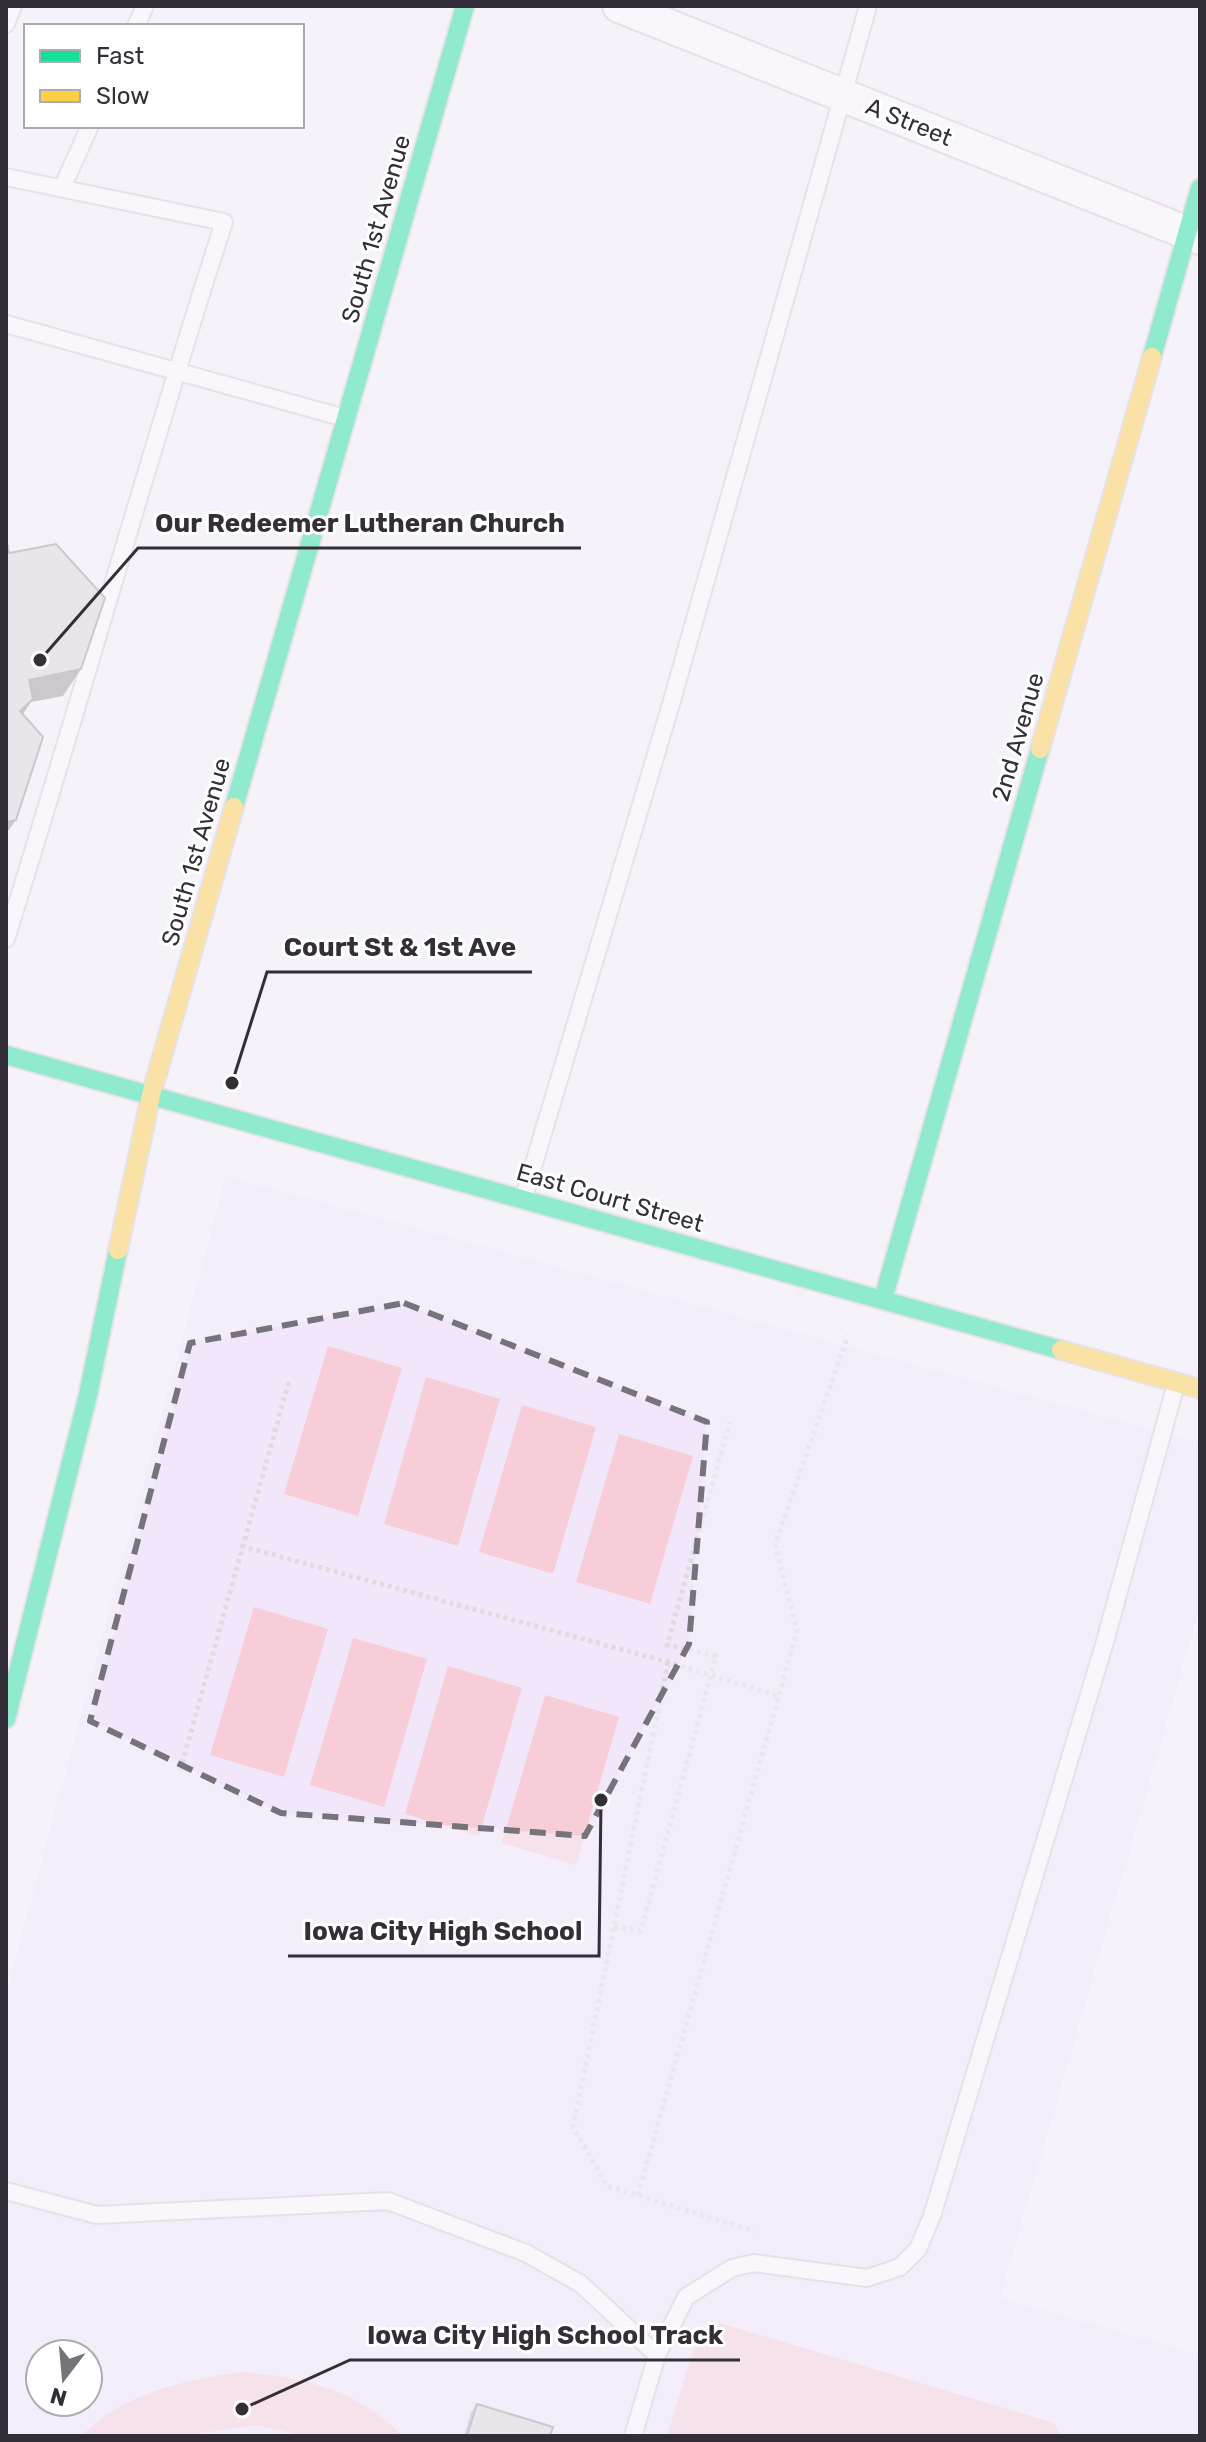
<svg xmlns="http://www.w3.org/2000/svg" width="1206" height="2442" viewBox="0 0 1206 2442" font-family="Rubik,sans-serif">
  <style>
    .built { fill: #f2e7fa; fill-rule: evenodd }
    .green { fill: #f7ced7 }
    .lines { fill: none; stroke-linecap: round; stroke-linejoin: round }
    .lane-casing { stroke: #d3ced5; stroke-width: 20 }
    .street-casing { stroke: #d3ced5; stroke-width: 36 }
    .fast-casing { stroke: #d3ced5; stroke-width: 22 }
    .slow-casing { stroke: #d3ced5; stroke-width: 22 }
    .path { stroke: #dddcde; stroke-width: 5; stroke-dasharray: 4 4; stroke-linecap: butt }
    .lane { stroke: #fefdfe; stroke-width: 16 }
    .street { stroke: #fefdfe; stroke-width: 32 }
    .fast { stroke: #16e098; stroke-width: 18 }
    .slow { stroke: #ffcf43; stroke-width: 18 }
    .wall { fill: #bcb6bb }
    .shaded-wall { fill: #999499 }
    .building { fill: #dbd4da; stroke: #999499; stroke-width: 2 }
    .marked { fill: none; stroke: #77737b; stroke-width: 6; stroke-dasharray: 16 10; stroke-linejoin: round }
    .labels { text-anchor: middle; stroke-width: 6; stroke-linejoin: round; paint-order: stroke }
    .street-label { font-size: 24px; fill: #332e37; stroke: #fff }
    .leader { fill: none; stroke: #332e37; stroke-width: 3 }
    .callout-dot { fill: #332e37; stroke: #fff; stroke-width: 3 }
    .callout-label { font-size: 26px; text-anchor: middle; font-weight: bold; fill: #332e37; stroke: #fff; stroke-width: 6; stroke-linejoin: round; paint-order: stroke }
  </style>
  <rect width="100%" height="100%" fill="#f6f2f9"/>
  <!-- built -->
  <path class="built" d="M226,1176L1200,1443V1608L1000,2298L1200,2355V2436H6V1993ZM40,2354H88V2402H40Z"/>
  <!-- green -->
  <path class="green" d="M328,1346L402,1368L358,1516L284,1494Z
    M426,1377L500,1399L458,1546L384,1524Z
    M522,1405L596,1427L553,1574L479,1552Z
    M619,1434L693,1456L650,1604L576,1582Z
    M254,1607L328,1629L284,1777L210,1755Z
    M353,1638L427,1659L384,1807L310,1785Z
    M448,1666L522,1688L479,1836L405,1814Z
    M545,1695L619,1717L576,1865L502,1843Z
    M720,2323L1054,2423L1061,2436H667L693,2351Z
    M242,2372C307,2378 355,2389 403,2436H303L257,2425L180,2436H81C127,2392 180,2381 242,2372Z"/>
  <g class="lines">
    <defs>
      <path id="lane" d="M6,24L13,6
        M136,26L145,6
        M6,177L224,222C147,459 81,701 6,939
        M62,188L90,126
        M6,324L345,418
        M524,1197L671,704L868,6
        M6,2191L97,2215L388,2201L526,2253L581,2284L657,2355
        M633,2436L657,2355L686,2297L732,2268L754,2263L867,2278L900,2267L918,2249L932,2216L1104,1645L1176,1384"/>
      <path id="street" d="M619,6L1200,238"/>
      <path id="fast" d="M1152,357L1200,188
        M234,807L465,6
        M6,1055L1061,1350
        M883,1299L1040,749
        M6,1719L88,1395L118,1250"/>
      <path id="slow" d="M1040,749L1152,357
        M118,1250L151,1095L234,807
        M1061,1350L1200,1389"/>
    </defs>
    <!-- lane casing -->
    <use href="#lane" class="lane-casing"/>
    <!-- street casing -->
    <use href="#street" class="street-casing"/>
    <!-- fast casing -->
    <use href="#fast" class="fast-casing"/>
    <!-- slow casing -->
    <use href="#slow" class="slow-casing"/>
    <!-- path -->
    <path class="path" d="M241,1546L668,1662L779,1696
      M668,1662L573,2127L607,2186L754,2231
      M180,1771L289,1381
      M614,1927L641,1931L716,1656L667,1645L730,1422
      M638,2195L797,1631L775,1544L848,1335"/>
    <!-- lane -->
    <use href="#lane" class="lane"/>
    <!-- street -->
    <use href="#street" class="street"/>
    <!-- fast -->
    <use href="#fast" class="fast"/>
    <!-- slow -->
    <use href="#slow" class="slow"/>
  </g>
  <!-- wall -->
  <path class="wall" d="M477,2404L550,2436H464L471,2412Z"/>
  <!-- shaded-wall -->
  <path class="shaded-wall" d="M81,669L63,696L31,702L15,726L29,680Z
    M16,820L6,834V822Z"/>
  <!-- building -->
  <path class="building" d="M6,538L9,553L56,544L105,598L81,669L29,680L33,699L20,711L43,737L16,820L6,822Z
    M477,2404L553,2427L550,2436H467Z"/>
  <!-- marked area -->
  <path d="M0 0H1206V2442H0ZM404,1303L707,1422L689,1644L585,1836L281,1813L90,1721L190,1343Z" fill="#f6f2f9" fill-opacity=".55" fill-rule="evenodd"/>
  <path class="marked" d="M404,1303L707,1422L689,1644L585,1836L281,1813L90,1721L190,1343Z"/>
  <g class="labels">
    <!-- street labels -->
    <g class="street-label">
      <text transform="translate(909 122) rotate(22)" y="8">A Street</text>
      <text transform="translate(376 229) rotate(-74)" y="8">South 1st Avenue</text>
      <text transform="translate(1018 737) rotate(-74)" y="8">2nd Avenue</text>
      <text transform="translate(196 852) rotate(-74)" y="8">South 1st Avenue</text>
      <text transform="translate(610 1198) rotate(16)" y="8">East Court Street</text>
    </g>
  </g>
  <!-- callouts -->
  <path class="leader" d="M40 660L138 548H581M232 1083L267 972H532M601 1800L599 1956H288M242 2409L350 2360H740"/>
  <g class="callout-dot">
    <circle cx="40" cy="660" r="8"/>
    <circle cx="232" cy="1083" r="8"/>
    <circle cx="601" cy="1800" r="8"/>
    <circle cx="242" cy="2409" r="8"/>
  </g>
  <g class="callout-label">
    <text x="360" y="532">Our Redeemer Lutheran Church</text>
    <text x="400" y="956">Court St &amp; 1st Ave</text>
    <text x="443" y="1940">Iowa City High School</text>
    <text x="545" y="2344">Iowa City High School Track</text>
  </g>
  <!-- border -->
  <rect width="1206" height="2442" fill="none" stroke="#332e37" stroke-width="16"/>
  <!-- legend -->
  <rect x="24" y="24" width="280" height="104" fill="#ffffff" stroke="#adabaf" stroke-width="2"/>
  <rect x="40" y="50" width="40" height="12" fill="#16e098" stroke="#adabaf" stroke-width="2"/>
  <text x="96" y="64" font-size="24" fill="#332e37">Fast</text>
  <rect x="40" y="90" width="40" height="12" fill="#ffcf43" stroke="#adabaf" stroke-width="2"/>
  <text x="96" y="104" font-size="24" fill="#332e37">Slow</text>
  <!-- north arrow -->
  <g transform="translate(64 2378) rotate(196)"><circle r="38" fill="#ffffff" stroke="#adabaf" stroke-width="2"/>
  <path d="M0-6L14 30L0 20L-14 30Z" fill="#77737b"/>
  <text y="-12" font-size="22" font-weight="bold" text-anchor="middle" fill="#332e37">N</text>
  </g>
</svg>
